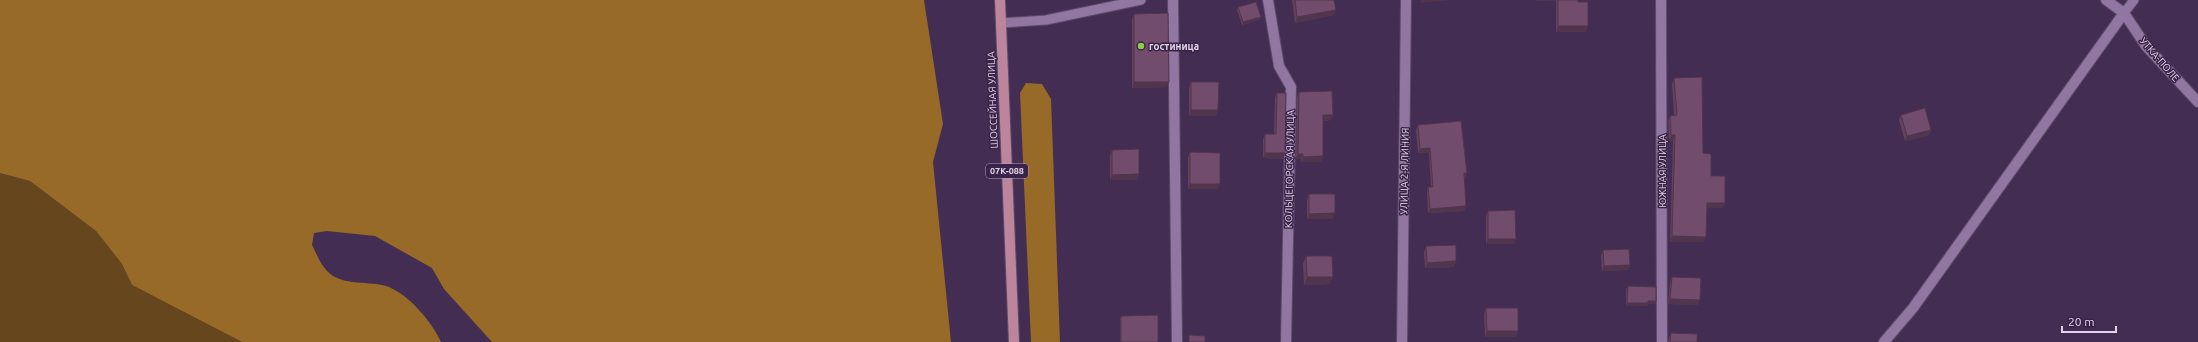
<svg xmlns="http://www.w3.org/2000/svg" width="2198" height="342" viewBox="0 0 2198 342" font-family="Ubuntu,sans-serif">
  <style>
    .green { fill: #65461d }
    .forest { fill: #986a28 }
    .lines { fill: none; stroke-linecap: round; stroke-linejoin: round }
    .lane-casing { stroke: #5e4a69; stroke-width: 11 }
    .street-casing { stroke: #5e4a69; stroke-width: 12 }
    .primary-casing { stroke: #5e4a69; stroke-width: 12 }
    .lane { stroke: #9076a0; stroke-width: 9 }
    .street { stroke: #9076a0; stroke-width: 10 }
    .primary { stroke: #bc859b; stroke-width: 10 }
    .wall { fill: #62415d }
    .shaded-wall { fill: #50354c }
    .building { fill: #724c6c; stroke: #50354c }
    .poi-dot { fill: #8bce46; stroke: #3a2348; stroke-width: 1.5 }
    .labels { text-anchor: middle; stroke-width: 3; stroke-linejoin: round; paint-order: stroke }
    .shield { fill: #3a2348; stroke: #b09fba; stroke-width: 1 }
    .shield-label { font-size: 9px; font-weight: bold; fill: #e2d4eb }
    .poi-label { font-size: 10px; font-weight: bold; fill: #e2d4eb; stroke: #3a2348; text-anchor: start }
    .street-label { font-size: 10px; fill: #e2d4eb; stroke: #3a2348 }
  </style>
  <rect width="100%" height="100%" fill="#442d53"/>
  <!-- green -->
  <path class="green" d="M0,173L30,181L96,231L122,264L132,285L242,342H0Z"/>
  <!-- forest -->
  <path class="forest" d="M0,0H924L943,124L933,162L951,342H492L444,289L432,268L375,236L327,231L314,233L312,245C316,253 321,265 327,271C342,287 370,280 389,287C410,296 432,322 441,342H242L132,285L122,264L96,231L30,181L0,173Z
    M1026,83L1042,84L1051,99L1060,342H1031L1020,93Z"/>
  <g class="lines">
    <defs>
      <path id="lane" d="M2124,13L2134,0
        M1001,23L1046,20L1141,0"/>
      <path id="street" d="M1173,0L1177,342
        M1268,0L1279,66L1291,87L1286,342
        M1661,0L1662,342
        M2106,0L2124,13L2146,46L2198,102
        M1402,342L1406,0
        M1884,342L1913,308L2124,13"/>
      <path id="primary" d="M1000,0L1014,342"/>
    </defs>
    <!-- lane casing -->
    <use href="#lane" class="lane-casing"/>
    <!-- street casing -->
    <use href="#street" class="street-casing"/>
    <!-- primary casing -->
    <use href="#primary" class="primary-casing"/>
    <!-- lane -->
    <use href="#lane" class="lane"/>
    <!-- street -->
    <use href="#street" class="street"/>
    <!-- primary -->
    <use href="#primary" class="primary"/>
  </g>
  <!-- wall -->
  <path class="wall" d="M1292,0H1334V15L1295,23Z
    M1531,0H1578V2L1586,32H1556V1Z
    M1238,7L1261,17L1260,19L1242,25L1237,10Z
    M1134,14L1167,87L1132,88V19Z
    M1674,78L1703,153L1723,208H1707L1704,242H1670L1673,141H1669L1668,121L1670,116H1674L1672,84Z
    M1191,82L1216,116H1189V88Z
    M1299,92L1331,120L1323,121V156L1321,162H1301V159H1296L1297,98Z
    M1277,93L1283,159L1263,158V139L1265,134H1274L1275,98Z
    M1901,115L1931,130L1929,135L1905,141L1899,120Z
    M1418,125L1466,178H1465V211L1428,213L1427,192L1428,187H1431L1429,153H1418L1416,130Z
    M1112,150L1139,174L1137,180H1110V155Z
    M1190,152L1218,189H1188V158Z
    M1309,194L1333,219H1307V200Z
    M1488,211L1516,239L1514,244H1486V216Z
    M1426,246L1454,267L1425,268L1424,252Z
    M1603,250L1630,265L1628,270L1602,271L1601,256Z
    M1306,256L1330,284L1304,285L1303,264Z
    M1672,277L1698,305L1668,304L1670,283Z
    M1628,286L1655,304H1648L1647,306H1626V289Z
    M1486,308L1518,331L1516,337H1485L1484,314Z
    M1121,316L1158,342H1120V319Z
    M1671,333L1697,342H1668L1669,338Z"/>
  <!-- shaded-wall -->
  <path class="shaded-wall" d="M1421,0H1452L1420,3Z
    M1531,0H1556V1Z
    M1336,10L1334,15L1295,23L1297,17Z
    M1261,17L1260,19L1242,25L1243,22Z
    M1558,26H1588L1586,32H1556Z
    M1134,82H1169L1167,87L1132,88Z
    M1191,110H1218L1216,116H1189Z
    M1323,115H1333L1331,120L1321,121Z
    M1931,130L1929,135L1905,141L1907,136Z
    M1671,135H1675L1673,141H1669Z
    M1430,148L1429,153H1418L1420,149Z
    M1265,153H1285L1283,159L1263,158Z
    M1298,154H1303L1301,159H1296Z
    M1323,156L1321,162H1301L1303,157Z
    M1464,173H1467L1466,178H1463Z
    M1139,174L1137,180H1110L1112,175Z
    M1190,184H1220L1218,189H1188Z
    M1707,203H1725L1723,208H1705Z
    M1466,206L1465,211L1428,213L1430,209Z
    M1335,213L1333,219H1307L1309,214Z
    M1672,236L1706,237L1704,242H1670Z
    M1488,239H1516L1514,244H1486Z
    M1456,261L1454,267L1425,268L1427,263Z
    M1630,265L1628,270L1602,271L1604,266Z
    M1307,277H1333L1330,284L1304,285Z
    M1670,299L1700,300L1698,305L1668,304Z
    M1648,301H1656L1655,304H1648L1647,306H1626L1627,303Z
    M1487,331H1518L1516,337H1485Z"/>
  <!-- building -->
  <path class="building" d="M1295,0H1334L1336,10L1297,17Z
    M1558,0H1578V2H1588V26H1558Z
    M1256,2L1261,17L1243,22L1238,7Z
    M1168,13L1169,82H1134V14Z
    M1702,77L1703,153L1711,154V176H1725V203H1707L1706,237L1672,236L1675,135H1671L1670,116L1677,115L1674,78Z
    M1191,82H1219L1218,110H1191Z
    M1332,91L1333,115H1323V156L1303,157V154H1298L1299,92Z
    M1277,93H1286L1285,153H1265V134H1276Z
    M1925,108L1931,130L1907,136L1901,115Z
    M1461,121L1467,173H1464L1466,206L1430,209L1428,187H1433L1430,148L1420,149L1418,125Z
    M1139,149V174L1112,175V150Z
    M1190,152L1220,153V184H1190Z
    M1309,194H1335V213L1309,214Z
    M1515,210L1516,239H1488V211Z
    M1456,245V261L1427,263L1426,246Z
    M1629,249L1630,265L1604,266L1603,250Z
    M1306,256H1332L1333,277H1307Z
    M1672,277L1701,278L1700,300L1670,299Z
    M1628,286L1656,287V301H1648V303H1627Z
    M1486,308H1518V331H1487Z
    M1158,315V342H1121V316Z
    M1671,333L1697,334V342H1670Z
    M1189,335L1205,336V342H1189Z"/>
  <!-- markers -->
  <circle class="poi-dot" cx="1141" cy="46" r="4"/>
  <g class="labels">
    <!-- shield labels -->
    <rect class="shield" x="986" y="164" width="42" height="14" rx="3"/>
    <g class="shield-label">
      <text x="1007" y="174">07К-088</text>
    </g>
    <!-- poi labels -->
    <g class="poi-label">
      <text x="1149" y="50">гостиница</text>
    </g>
    <!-- street labels -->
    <g class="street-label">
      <text transform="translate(2160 59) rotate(49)" y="4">УТКА-ПОЛЕ</text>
      <text transform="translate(992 100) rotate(-92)" y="4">ШОССЕЙНАЯ УЛИЦА</text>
      <text transform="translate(1289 169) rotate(-89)" y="4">КОЛЬЦЕГОРСКАЯ УЛИЦА</text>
      <text transform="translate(1404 171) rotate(-89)" y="4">УЛИЦА 2-Я ЛИНИЯ</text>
      <text transform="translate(1662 171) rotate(-90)" y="4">ЮЖНАЯ УЛИЦА</text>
    </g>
  </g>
  <!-- scale -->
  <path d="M2062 326v6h54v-6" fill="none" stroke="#e2d4eb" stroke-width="2"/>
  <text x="2068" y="326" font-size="12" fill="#e2d4eb" stroke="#3a2348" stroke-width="3" paint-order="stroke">20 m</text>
</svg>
